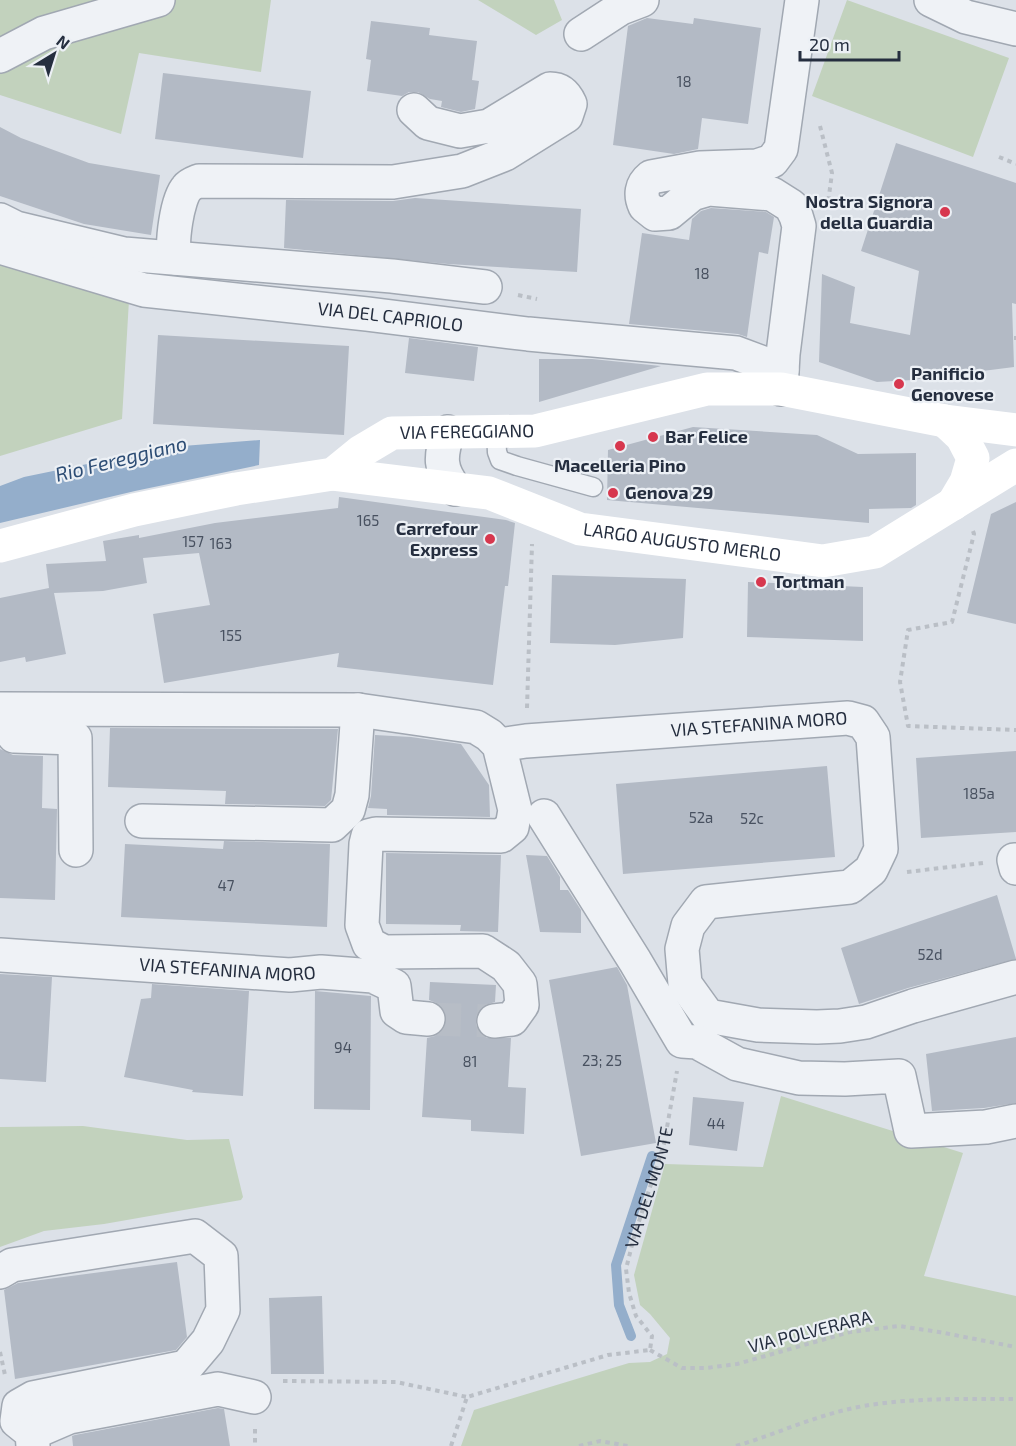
<svg xmlns="http://www.w3.org/2000/svg" width="1016" height="1446" viewBox="0 0 1016 1446" font-family="'Exo 2',sans-serif">
  <style>
    .green { fill: #c2d2bd }
    .water { fill: #94aecb }
    .lines { fill: none; stroke-linecap: round; stroke-linejoin: round }
    .stream { stroke: #94aecb; stroke-width: 10 }
    .building { fill: #b3bac5 }
    .street-tunnel { stroke: #b7bdc6; stroke-width: 33; stroke-dasharray: 33 16; stroke-linecap: butt }
    .lane-casing { stroke: #a1a8b2; stroke-width: 21 }
    .street-casing { stroke: #a1a8b2; stroke-width: 36 }
    .path { stroke: #babfc6; stroke-width: 4; stroke-dasharray: 4.5 4.5; stroke-linecap: butt }
    .lane { stroke: #eff2f6; stroke-width: 18 }
    .street { stroke: #eff2f6; stroke-width: 33 }
    .secondary { stroke: #fff; stroke-width: 33 }
    .poi-dot { fill: #d7374e; stroke: #ecf0f5; stroke-width: 2 }
    .labels { text-anchor: middle; stroke-width: 4.5; stroke-linejoin: round; paint-order: stroke }
    .number-label { font-size: 15px; fill: #485160 }
    .poi-label { font-size: 18px; font-weight: bold; fill: #252e3f; stroke: #ecf0f5; text-anchor: start }
    .street-label { font-size: 18px; fill: #252e3f; stroke: #ecf0f5 }
    .water-label { font-size: 20px; font-style: italic; fill: #2d4d75; stroke: #ecf0f5 }
  </style>
  <rect width="100%" height="100%" fill="#dce1e8"/>
  <!-- green -->
  <path class="green" d="M0,0H271L261,72L139,53L121,134L0,95Z
    M478,0H554L562,20L536,35Z
    M847,0L1009,58L973,157L812,96Z
    M0,261L129,300L122,419L0,456Z
    M781,1096L963,1153L924,1276L1016,1296V1446H461L474,1410L629,1363L650,1362L667,1354L670,1338L650,1314L640,1305L634,1275L665,1164L763,1167Z
    M83,1126L187,1140L229,1139L243,1197L241,1200L104,1224L44,1231L0,1247V1127Z"/>
  <!-- water -->
  <path class="water" d="M260,440L259,465L135,491L0,523V486L24,477L170,447Z"/>
  <g class="lines">
    <!-- stream -->
    <path class="stream" d="M631,1336L619,1305L616,1265L652,1156"/>
  </g>
  <!-- building -->
  <path class="building" d="M647,18L693,24L694,18L761,28L748,124L702,118L698,149L674,154L613,145L628,26Z
    M371,21L430,28L429,35L477,41L472,80L479,81L475,109L461,112L441,107L442,101L430,99L418,92H409L402,96L367,91L371,60L366,59Z
    M163,73L311,91L303,158L155,139Z
    M0,127L21,138L89,163L160,175L151,235L84,224L0,196Z
    M896,143L1016,183V304L1012,303L1014,367L912,380L877,382L819,362L822,274L855,287L850,323L910,335L919,271L861,251Z
    M415,198L581,209L577,272L448,264L284,248L286,200L393,201Z
    M711,208L766,212L774,217L768,254L759,252L747,337L738,334L629,324L642,233L689,240L692,219L701,211Z
    M158,335L349,346L344,435L153,424Z
    M409,338L478,347L474,381L405,373Z
    M539,359H592L661,366L539,402Z
    M693,427L817,435L858,454L916,453V505L911,508L869,509V523L607,500L608,450Z
    M339,497L506,520L515,523L508,586H505L493,685L337,667L339,653L164,683L153,614L210,605L199,553L143,558L147,583L103,591L54,593L66,654L26,662L25,657L0,662V598L49,588L46,564L106,561L103,541L139,535V538L215,523L338,508Z
    M1016,502V624L967,613L991,514Z
    M552,575L686,579L683,638L615,645L550,643Z
    M748,582L863,587V641L747,637Z
    M110,728L338,729L331,800L325,806L225,804L226,791L108,787Z
    M375,735L411,737L461,744L489,785L490,817L387,815V809L368,808L371,796Z
    M0,749L13,755L43,756L42,808L57,809L55,900L0,898Z
    M1016,751V832L921,838L916,758Z
    M827,766L835,857L623,874L616,784Z
    M224,841L330,844L327,927L121,917L125,844L223,849Z
    M386,853L501,855L498,932L460,931L461,925L386,924Z
    M526,855L547,856L560,877V890H568L581,910V933L540,932Z
    M997,895L1016,959L908,988L859,1004L841,948Z
    M617,967L627,985L656,1143L581,1156L549,980Z
    M0,974L52,977L46,1082L0,1079Z
    M430,982L496,985L495,1002L482,1006L477,1014L476,1024L479,1033L487,1038H511L508,1087L526,1088L524,1134L471,1131V1120L422,1117L427,1038L435,1036L443,1030L447,1020L445,1012L439,1004L429,1000Z
    M152,984L249,991L243,1096L192,1092L193,1090L124,1077L141,999L151,998Z
    M315,991L371,996L370,1110L314,1109Z
    M1016,1037V1103L984,1108L932,1111L926,1054Z
    M693,1097L744,1102L737,1151L689,1145Z
    M177,1262L187,1337L176,1350L15,1379L4,1290L18,1283Z
    M322,1296L324,1374H271L269,1298Z
    M218,1408L224,1409L230,1446H73L72,1436L75,1435Z"/>
  <g class="lines">
    <!-- street-tunnel -->
    <path class="street-tunnel" d="M428,1019L494,1021"/>
    <defs>
      <path id="lane" d="M496,431L497,452L500,460L517,466L593,487"/>
      <g id="street">
        <path d="M931,0L966,17L1016,29"/>
        <path d="M581,34L621,8L642,0"/>
        <path d="M0,56L44,33L158,0"/>
        <path d="M0,220L16,228L124,254L392,276L485,287"/>
        <path id="s2" d="M0,247L144,290L367,314L528,334L736,353L782,370"/>
        <path d="M175,258C171,243 177,199 187,188C190,184 194,183 199,181L393,182L462,171L505,154L566,116L570,104C566,95 560,89 550,89L489,126L460,131L428,123L414,110"/>
        <path d="M781,389L783,354L799,226L796,216L791,206L772,194L709,189L692,194L669,213L655,214L645,206C640,195 641,185 651,177L700,168L757,166L772,161L781,149L802,0"/>
        <path d="M448,432C440,456 439,469 455,489"/>
        <path d="M0,709L358,710L476,727L489,735L499,745L515,810L512,827L501,836L376,834L368,836L366,844L362,925L369,944L384,952L483,951L506,966L520,984L522,1005L512,1019L494,1021"/>
        <path d="M17,711L14,736L75,738L76,850"/>
        <path id="s3" d="M499,745L526,741L848,718L863,722L873,737L881,849L871,870L850,887L706,902L688,926L682,949L685,984L708,1016L758,1025L817,1027L840,1026L866,1022L913,1006L1016,977"/>
        <path d="M544,816L635,961L682,1041L697,1042L737,1064L799,1078L845,1079L899,1076L911,1131L986,1127L1016,1121"/>
        <path d="M142,821L332,825L348,810L352,795L358,710"/>
        <path d="M1014,860L1016,868"/>
        <path id="s4" d="M0,955L290,975L321,972L373,976L394,986L397,1011L406,1017L428,1019"/>
        <path d="M0,1272L12,1265L195,1236L221,1256L223,1310L208,1341L186,1367L33,1398L19,1406L17,1421L32,1433L33,1446"/>
        <path d="M32,1433L69,1417L218,1389L254,1397"/>
      </g>
    </defs>
    <!-- lane casing -->
    <use href="#lane" class="lane-casing"/>
    <!-- street casing -->
    <use href="#street" class="street-casing"/>
    <!-- path -->
    <g class="path">
      <path d="M820,126L832,173L828,203"/>
      <path d="M999,157L1016,164"/>
      <path d="M518,295L537,299"/>
      <path d="M1014,338H1016"/>
      <path d="M973,531L974,534L952,622L908,630L900,682L908,726L1016,730"/>
      <path d="M527,708L532,544"/>
      <path d="M907,872L983,863"/>
      <path d="M650,1350L682,1368H706L737,1364L850,1332L899,1326L939,1332L1016,1347"/>
      <path d="M0,1352L5,1375"/>
      <path d="M283,1381L396,1382L467,1397"/>
      <path d="M255,1429V1446"/>
      <path id="s1" d="M451,1446L467,1397L608,1355L650,1350L652,1336L636,1316L629,1293L626,1269L634,1237L664,1144L677,1071"/>
      <path d="M579,1446L600,1441L628,1446"/>
      <path d="M736,1446C773,1435 808,1419 845,1410C896,1397 963,1399 1016,1399"/>
    </g>
    <!-- lane -->
    <use href="#lane" class="lane"/>
    <!-- street -->
    <use href="#street" class="street"/>
    <!-- secondary -->
    <g class="secondary">
      <path d="M945,421L962,437L973,458L966,482L953,504"/>
      <path id="s5" d="M333,474L489,493L580,529L823,561L875,552L1016,465"/>
      <path id="s6" d="M0,546L134,510L236,489L333,474L360,452L392,433L535,431L707,389H781L945,421L1016,430"/>
    </g>
  </g>
  <!-- markers -->
  <g class="poi-dot">
    <circle cx="945" cy="212" r="6"/>
    <circle cx="899" cy="384" r="6"/>
    <circle cx="653" cy="437" r="6"/>
    <circle cx="620" cy="446" r="6"/>
    <circle cx="613" cy="493" r="6"/>
    <circle cx="490" cy="539" r="6"/>
    <circle cx="761" cy="582" r="6"/>
  </g>
  <g class="labels">
    <!-- number labels -->
    <g class="number-label">
      <text x="684" y="87">18</text>
      <text x="702" y="279">18</text>
      <text x="368" y="526">165</text>
      <text x="193" y="547">157</text>
      <text x="221" y="549">163</text>
      <text x="231" y="641">155</text>
      <text x="979" y="799">185a</text>
      <text x="701" y="823">52a</text>
      <text x="752" y="824">52c</text>
      <text x="226" y="891">47</text>
      <text x="930" y="960">52d</text>
      <text x="343" y="1053">94</text>
      <text x="602" y="1066">23; 25</text>
      <text x="470" y="1067">81</text>
      <text x="716" y="1129">44</text>
    </g>
    <!-- poi labels -->
    <g class="poi-label">
      <text x="933" y="208" text-anchor="end">Nostra Signora<tspan x="933" dy="21">della Guardia</tspan></text>
      <text x="911" y="380">Panificio<tspan x="911" dy="21">Genovese</tspan></text>
      <text x="665" y="443">Bar Felice</text>
      <text x="620" y="472" text-anchor="middle">Macelleria Pino</text>
      <text x="625" y="499">Genova 29</text>
      <text x="478" y="535" text-anchor="end">Carrefour<tspan x="478" dy="21">Express</tspan></text>
      <text x="773" y="588">Tortman</text>
    </g>
    <!-- street labels -->
    <g class="street-label">
      <text dy="6" stroke="none"><textPath href="#s2" startOffset="398">VIA DEL CAPRIOLO</textPath></text>
      <text dy="6" stroke="none"><textPath href="#s6" startOffset="488">VIA FEREGGIANO</textPath></text>
      <text dy="6" stroke="none"><textPath href="#s5" startOffset="358">LARGO AUGUSTO MERLO</textPath></text>
      <text dy="6" stroke="none"><textPath href="#s3" startOffset="261">VIA STEFANINA MORO</textPath></text>
      <text dy="6" stroke="none"><textPath href="#s4" startOffset="228">VIA STEFANINA MORO</textPath></text>
      <text dy="6" stroke="none"><textPath href="#s1" startOffset="414">VIA DEL MONTE</textPath></text>
      <text transform="translate(810 1332) rotate(-14)" y="6">VIA POLVERARA</text>
    </g>
    <!-- water labels -->
    <g class="water-label">
      <text transform="translate(121 459) rotate(-14)" y="7">Rio Fereggiano</text>
    </g>
  </g>
  <!-- north arrow -->
  <g transform="translate(54 54) rotate(38)" stroke="#ecf0f5" stroke-width="4.5" paint-order="stroke">
  <path d="M0-4.5L10 22L0 15L-10 22Z" fill="#252e3f"/>
  <text y="-9" font-size="16" font-weight="bold" text-anchor="middle" fill="#252e3f">N</text>
  </g>
  <!-- scale -->
  <path d="M800 51v9h99v-9" fill="none" stroke="#252e3f" stroke-width="3"/>
  <text x="809" y="51" font-size="18" fill="#252e3f" stroke="#ecf0f5" stroke-width="4.5" paint-order="stroke">20 m</text>
</svg>
